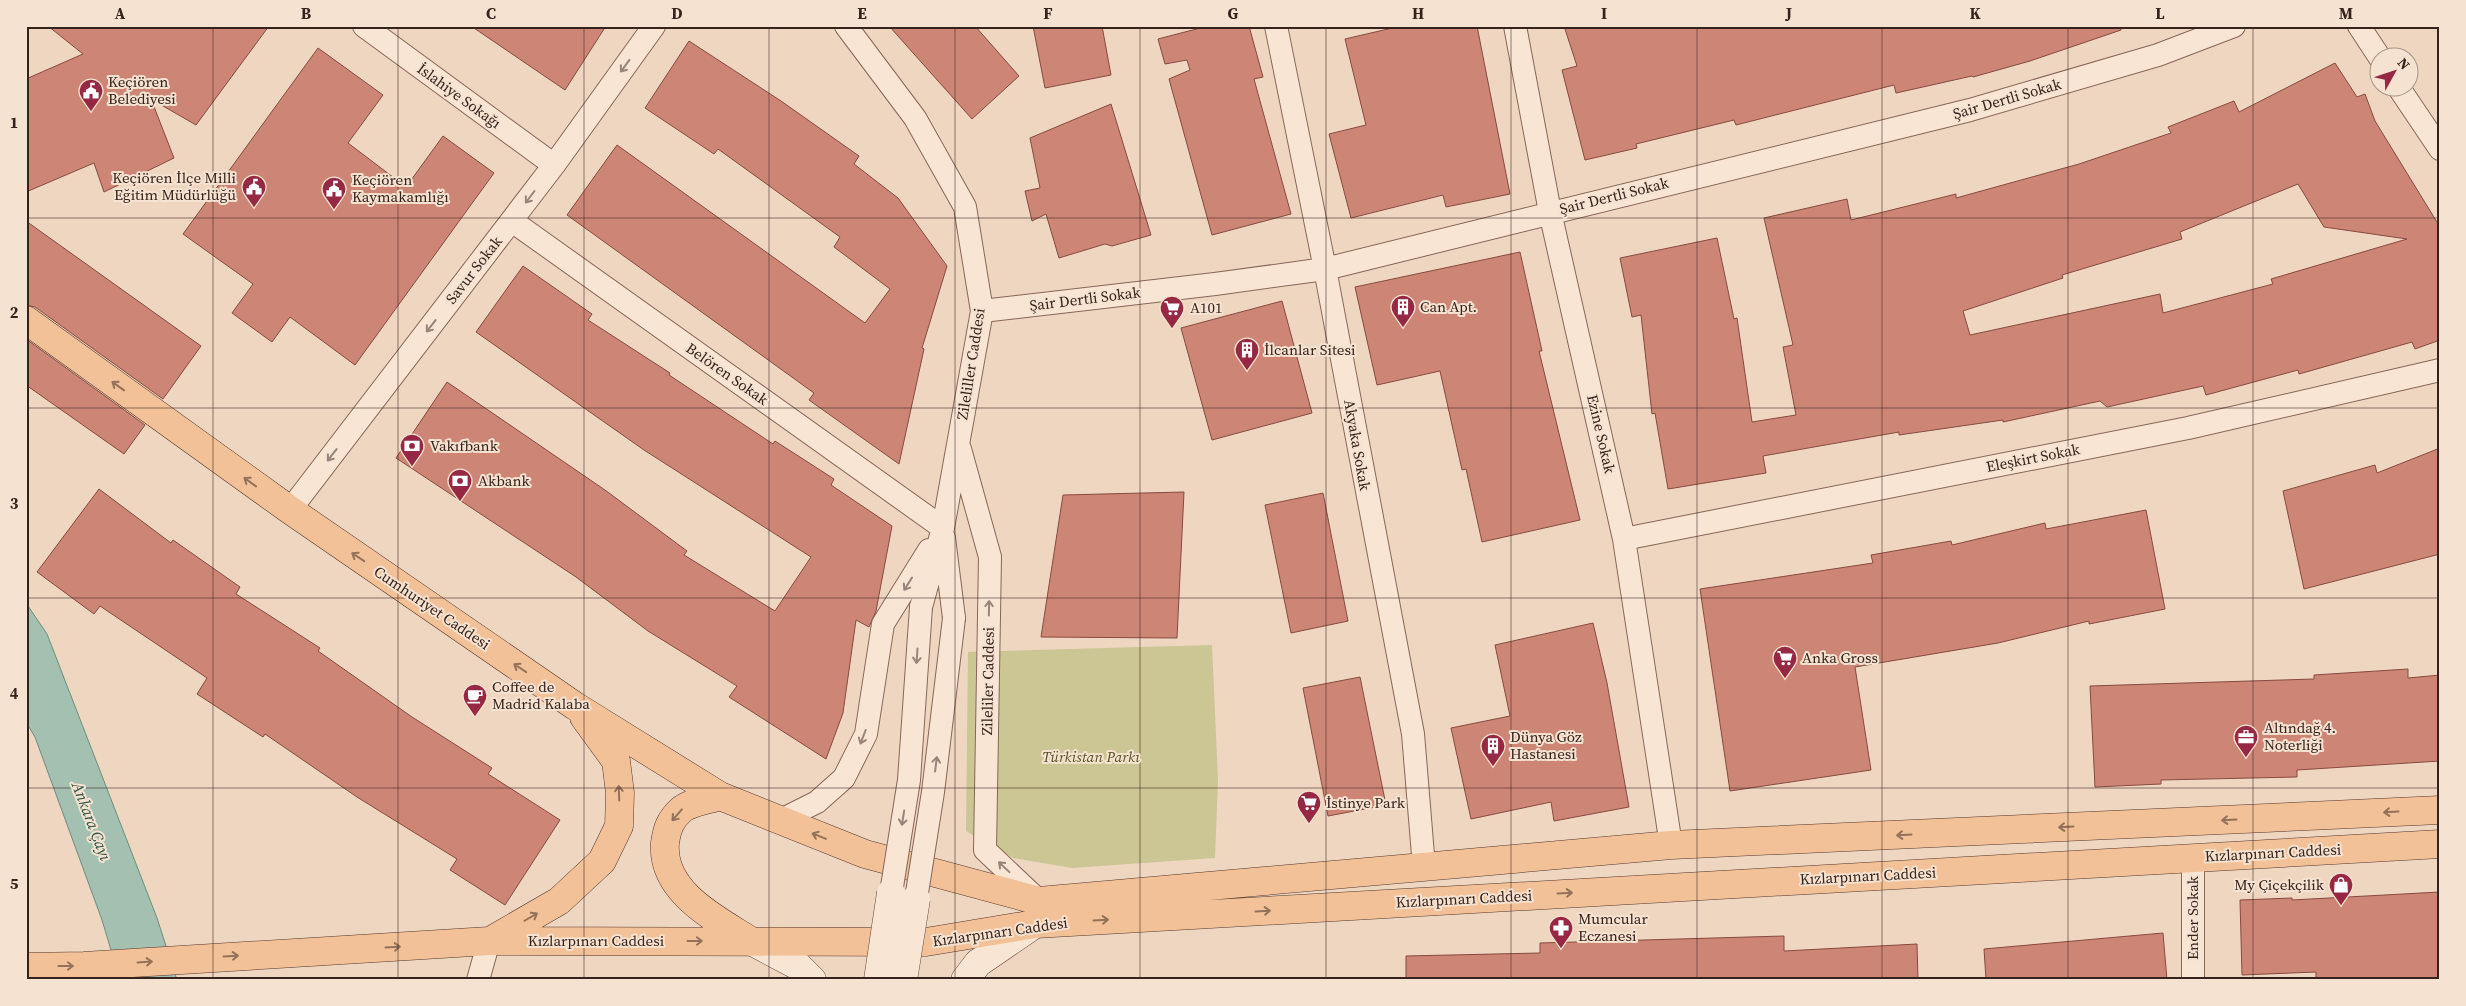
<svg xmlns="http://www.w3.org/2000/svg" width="2466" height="1006" viewBox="0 0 2466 1006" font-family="'Source Serif 4',serif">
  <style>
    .green { fill: #ccc695 }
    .water { fill: #a3c0b1; stroke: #6b8e7d }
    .building { fill: #cd8676; stroke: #874a3e; fill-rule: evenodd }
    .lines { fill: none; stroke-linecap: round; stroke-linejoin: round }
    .minor-casing { stroke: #886658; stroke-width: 24 }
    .secondary-casing { stroke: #69483b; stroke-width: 29 }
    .primary-casing { stroke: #55362d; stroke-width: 29 }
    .minor { stroke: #f9e5d4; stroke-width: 22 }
    .secondary { stroke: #f9e5d4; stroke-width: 28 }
    .primary { stroke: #f2c197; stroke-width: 28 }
    .minor-bridge-casing { stroke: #886658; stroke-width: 24; stroke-linecap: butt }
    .secondary-bridge-casing { stroke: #69483b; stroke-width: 29; stroke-linecap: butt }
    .minor-bridge { stroke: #f9e5d4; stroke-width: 22 }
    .secondary-bridge { stroke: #f9e5d4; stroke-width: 28 }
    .oneway { stroke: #988478 }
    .oneway2 { stroke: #94725a }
    .grid { fill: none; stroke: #37231d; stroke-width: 1; stroke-opacity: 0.55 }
    .labels { text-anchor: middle; stroke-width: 4; stroke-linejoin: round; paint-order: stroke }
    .poi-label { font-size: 15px; fill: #37231d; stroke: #f6e2d0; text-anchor: start }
    .street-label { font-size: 15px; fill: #37231d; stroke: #f6e2d0 }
    .park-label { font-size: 15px; font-style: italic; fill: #535423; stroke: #f6e2d0 }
    .water-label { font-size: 16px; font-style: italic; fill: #2c574a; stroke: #f6e2d0 }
    .neatline { fill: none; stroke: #37231d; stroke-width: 2 }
    .grid-label { font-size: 16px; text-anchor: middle; font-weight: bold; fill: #37231d }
  </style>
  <rect width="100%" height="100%" fill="#eed6c1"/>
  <!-- green -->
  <path class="green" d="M1212,645L1218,780L1215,858L1072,868L1013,858L966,831L968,652Z"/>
  <!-- water -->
  <path class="water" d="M26,603L47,634L157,918L177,980H120L102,920L35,737L26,722Z"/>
  <!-- building -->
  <path class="building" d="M48,26H269L196,125L151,99L174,158L104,192L94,163L26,192V79L83,54Z
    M471,26H606L565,90Z
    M889,26H975L1019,76L972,119Z
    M1033,26H1102L1111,75L1045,88Z
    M1208,26H1249L1263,77L1254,79L1291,214L1212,235L1169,79L1190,70L1187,60L1165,64L1158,39Z
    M1401,26H1477L1510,194L1446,207L1443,195L1351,218L1329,134L1366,125L1345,39Z
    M1564,26H2120L2121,30L2030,61L1973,77L1972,76L1896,93L1894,85L1736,125L1734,120L1636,144L1637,148L1585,160L1562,70L1577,66Z
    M689,41L781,101L859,156L854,164L898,198L947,266L922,348L924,349L899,464L809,400L814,393L567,215L617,145L865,323L890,289L834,247L840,237L718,149L714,154L645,108Z
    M318,48L383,95L348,143L406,187L443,136L494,173L355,365L290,317L272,342L232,313L253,284L183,234Z
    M2335,63L2357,97L2365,94L2375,121L2440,227V340L2415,349L2412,342L2299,374L2298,370L2206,395L2203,386L2107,407L2100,401L2003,422V420L1899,435V432L1763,456L1766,473L1668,489L1655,413L1652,414L1641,315L1632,317L1620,258L1717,238L1734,319L1737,318L1752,422L1796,415L1783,347L1793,345L1764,218L1847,199L1851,220L1956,194V198L2079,164L2171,133L2168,127L2234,101L2239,112ZM2298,184L2324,227L2407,239L2271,279L2273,284L2163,313L2160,294L1970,335L1963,311L2063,278L2062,275L2182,239L2180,232Z
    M1111,104L1151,235L1112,246L1105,244L1059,258L1046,214L1032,221L1025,191L1040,188L1030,138Z
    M26,221L201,346L163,399L35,307L26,305Z
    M1520,252L1542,351H1539L1580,520L1482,542L1466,469L1462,470L1440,371L1377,385L1355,287Z
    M523,266L592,314L588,320L670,373L669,375L773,444L775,441L834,479L831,485L892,526L876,611L869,627L856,620L843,713L826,759L729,697L737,686L648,631L576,577L396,458L447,382L605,490L687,551L684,555L775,611L811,557L644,450L476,332Z
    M1282,301L1312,413L1212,440L1181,328Z
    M26,339L145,425L124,454L26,385Z
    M2440,448V554L2304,589L2283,491L2375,465L2377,473Z
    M99,489L171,543L173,540L240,587L236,594L320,648L318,651L412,717L492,768L488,774L560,820L505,905L450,870L457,859L357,797L265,734L263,737L197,694L207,678L100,606L94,614L37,572Z
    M1184,492L1177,638L1041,637L1063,495Z
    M1323,493L1348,621L1291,633L1265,505Z
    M2146,510L2165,609L2089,624V621L1998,643L1855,667L1871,770L1730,791L1700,589L1873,563L1871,555L1951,541L1952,545L2045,523L2046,529Z
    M1593,623L1607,683L1629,807L1554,821L1551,802L1471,819L1451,728L1510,716L1495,645Z
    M2408,669V678L2440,675V761L2297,770V777L2161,780V784L2095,787L2090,686L2314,679V675Z
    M1360,677L1386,805L1328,816L1303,688Z
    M2440,892V980H2316V972L2242,975L2240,900L2292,898V900Z
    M2163,933L2167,980H1986L1984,949Z
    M1784,936V951L1917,944L1918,980H1406V956L1540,953V943Z"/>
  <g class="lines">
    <defs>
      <path id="minor" d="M364,26L554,165
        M846,26L915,118L965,207L982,311L943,528L921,607
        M1276,26L1325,269L1413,734L1424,867
        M1515,26L1550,212L1624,539L1671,845
        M2359,26L2380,58
        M2399,88L2440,149
        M512,221L943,528
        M982,311L1215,284L1325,269L1970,110L2158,55L2234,26
        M960,449L990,557L985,850L1039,901
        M290,510L554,165L654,26
        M944,538L954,618
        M1624,539L2188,428L2440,370
        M781,820L817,802L844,778L866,734L883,624L929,550
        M2193,857V980
        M478,980L489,941"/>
      <path id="secondary" d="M751,941L798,966L812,980
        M965,980L978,963L1035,924"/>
      <path id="primary" d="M26,320L290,510L575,706L720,796L865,854L1039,901L1671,845L2440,810
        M720,796C709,800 690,802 681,810C670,820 667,829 665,843C661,892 716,919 751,941
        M490,941L559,901L602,861L619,826L620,793L616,761L584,717
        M26,967L84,966L489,941L926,942L1035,924L2440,844"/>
    </defs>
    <!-- minor casing -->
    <use href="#minor" class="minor-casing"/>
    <!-- secondary casing -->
    <use href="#secondary" class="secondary-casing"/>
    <!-- primary casing -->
    <use href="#primary" class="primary-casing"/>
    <!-- minor -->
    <use href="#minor" class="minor"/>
    <!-- secondary -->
    <use href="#secondary" class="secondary"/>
    <!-- primary -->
    <use href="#primary" class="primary"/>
    <defs>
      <path id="minor-bridge" d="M891,893L909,780L921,607
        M916,899L933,792L954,618"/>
      <path id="secondary-bridge" d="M878,980L891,893
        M903,980L916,899"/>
    </defs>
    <!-- minor-bridge casing -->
    <use href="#minor-bridge" class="minor-bridge-casing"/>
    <!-- secondary-bridge casing -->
    <use href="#secondary-bridge" class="secondary-bridge-casing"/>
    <!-- minor-bridge -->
    <use href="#minor-bridge" class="minor-bridge"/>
    <!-- secondary-bridge -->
    <use href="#secondary-bridge" class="secondary-bridge"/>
  </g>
  <!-- one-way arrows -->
  <defs><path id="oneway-shaft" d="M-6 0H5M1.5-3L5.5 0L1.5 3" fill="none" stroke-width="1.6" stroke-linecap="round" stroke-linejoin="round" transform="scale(1.25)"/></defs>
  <g class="oneway">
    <use href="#oneway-shaft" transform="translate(625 66) rotate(126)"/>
    <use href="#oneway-shaft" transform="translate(530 197) rotate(127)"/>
    <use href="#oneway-shaft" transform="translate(431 326) rotate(128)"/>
    <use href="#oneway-shaft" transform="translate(332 455) rotate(128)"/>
    <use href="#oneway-shaft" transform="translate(908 584) rotate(122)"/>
    <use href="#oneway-shaft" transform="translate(989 608) rotate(-89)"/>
    <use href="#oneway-shaft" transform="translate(917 656) rotate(94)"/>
    <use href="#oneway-shaft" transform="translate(863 737) rotate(111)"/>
    <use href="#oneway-shaft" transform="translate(936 764) rotate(-83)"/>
    <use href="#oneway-shaft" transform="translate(903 818) rotate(99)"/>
    <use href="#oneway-shaft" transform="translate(1004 867) rotate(-137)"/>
  </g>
  <g class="oneway2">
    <use href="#oneway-shaft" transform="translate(118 386) rotate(-144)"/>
    <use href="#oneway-shaft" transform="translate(250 482) rotate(-144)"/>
    <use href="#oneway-shaft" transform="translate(358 557) rotate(-146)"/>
    <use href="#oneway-shaft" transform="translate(520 668) rotate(-146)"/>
    <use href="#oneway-shaft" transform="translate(619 793) rotate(-92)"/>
    <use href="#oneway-shaft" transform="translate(2391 812) rotate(177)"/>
    <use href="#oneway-shaft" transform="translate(677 815) rotate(131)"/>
    <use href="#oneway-shaft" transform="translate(2229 820) rotate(177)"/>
    <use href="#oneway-shaft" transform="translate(2066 827) rotate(177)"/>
    <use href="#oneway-shaft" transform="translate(1904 835) rotate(177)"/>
    <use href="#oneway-shaft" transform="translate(819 836) rotate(-158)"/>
    <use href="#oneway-shaft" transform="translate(1565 893) rotate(-3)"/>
    <use href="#oneway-shaft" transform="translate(1263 911) rotate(-3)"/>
    <use href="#oneway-shaft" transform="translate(531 917) rotate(-30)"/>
    <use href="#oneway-shaft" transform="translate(1101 920) rotate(-3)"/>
    <use href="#oneway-shaft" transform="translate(695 941)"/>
    <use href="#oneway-shaft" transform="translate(393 947) rotate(-3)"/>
    <use href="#oneway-shaft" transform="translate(231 956) rotate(-3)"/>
    <use href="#oneway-shaft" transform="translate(145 962) rotate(-4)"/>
    <use href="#oneway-shaft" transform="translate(66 966)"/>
  </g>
  <!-- grid -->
  <path class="grid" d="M213,26V980M398,26V980M584,26V980M769,26V980M955,26V980M1140,26V980M1326,26V980M1511,26V980M1697,26V980M1882,26V980M2068,26V980M2253,26V980M26,218H2440M26,408H2440M26,598H2440M26,788H2440"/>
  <!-- icons -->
  <defs>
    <symbol id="civic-pin" viewBox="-11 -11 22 30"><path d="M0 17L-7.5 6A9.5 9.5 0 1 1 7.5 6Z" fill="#972843" stroke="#f6e2d0"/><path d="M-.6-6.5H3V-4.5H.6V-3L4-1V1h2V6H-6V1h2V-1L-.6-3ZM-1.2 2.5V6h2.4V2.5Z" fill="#fff"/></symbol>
    <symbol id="building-pin" viewBox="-11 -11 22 30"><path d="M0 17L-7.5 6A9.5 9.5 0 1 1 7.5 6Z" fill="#972843" stroke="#f6e2d0"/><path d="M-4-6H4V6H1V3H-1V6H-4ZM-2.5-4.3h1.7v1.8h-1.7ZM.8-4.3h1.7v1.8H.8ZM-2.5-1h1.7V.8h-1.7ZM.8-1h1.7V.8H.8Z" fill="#fff"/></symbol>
    <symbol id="supermarket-pin" viewBox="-11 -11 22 30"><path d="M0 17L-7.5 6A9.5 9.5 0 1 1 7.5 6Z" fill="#972843" stroke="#f6e2d0"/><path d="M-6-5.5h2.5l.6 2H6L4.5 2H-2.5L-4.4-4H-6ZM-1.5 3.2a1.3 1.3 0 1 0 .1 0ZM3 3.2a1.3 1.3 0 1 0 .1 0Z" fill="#fff"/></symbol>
    <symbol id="bank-pin" viewBox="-11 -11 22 30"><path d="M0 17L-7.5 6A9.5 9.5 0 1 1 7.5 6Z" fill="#972843" stroke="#f6e2d0"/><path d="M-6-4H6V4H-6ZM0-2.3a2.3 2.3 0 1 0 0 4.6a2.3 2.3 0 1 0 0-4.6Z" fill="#fff"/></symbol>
    <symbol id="cafe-pin" viewBox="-11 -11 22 30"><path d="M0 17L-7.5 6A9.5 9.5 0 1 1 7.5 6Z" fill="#972843" stroke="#f6e2d0"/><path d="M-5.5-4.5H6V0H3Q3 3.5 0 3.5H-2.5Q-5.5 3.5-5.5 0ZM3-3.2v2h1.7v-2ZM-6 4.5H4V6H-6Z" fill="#fff"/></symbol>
    <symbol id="office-pin" viewBox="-11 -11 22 30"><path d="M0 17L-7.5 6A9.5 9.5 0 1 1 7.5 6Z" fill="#972843" stroke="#f6e2d0"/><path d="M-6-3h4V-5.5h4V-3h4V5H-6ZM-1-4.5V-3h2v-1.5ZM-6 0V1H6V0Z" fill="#fff"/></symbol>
    <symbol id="shop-pin" viewBox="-11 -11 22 30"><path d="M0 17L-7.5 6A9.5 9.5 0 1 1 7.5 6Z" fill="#972843" stroke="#f6e2d0"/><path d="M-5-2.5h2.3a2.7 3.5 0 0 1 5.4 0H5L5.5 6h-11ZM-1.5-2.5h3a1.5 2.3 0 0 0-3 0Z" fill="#fff"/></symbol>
    <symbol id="pharmacy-pin" viewBox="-11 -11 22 30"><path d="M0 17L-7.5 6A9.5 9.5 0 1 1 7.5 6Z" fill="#972843" stroke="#f6e2d0"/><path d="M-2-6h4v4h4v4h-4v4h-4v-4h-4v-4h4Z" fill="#fff"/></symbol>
  </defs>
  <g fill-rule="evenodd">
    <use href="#civic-pin" x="77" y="77" width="28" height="38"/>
    <use href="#civic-pin" x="240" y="173" width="28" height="38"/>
    <use href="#civic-pin" x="320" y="175" width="28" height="38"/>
    <use href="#building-pin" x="1389" y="293" width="28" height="38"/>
    <use href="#supermarket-pin" x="1158" y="294" width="28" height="38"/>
    <use href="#building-pin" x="1233" y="336" width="28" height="38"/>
    <use href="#bank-pin" x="398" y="432" width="28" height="38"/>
    <use href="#bank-pin" x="446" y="467" width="28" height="38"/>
    <use href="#supermarket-pin" x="1771" y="644" width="28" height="38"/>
    <use href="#cafe-pin" x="461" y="682" width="28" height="38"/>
    <use href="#office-pin" x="2232" y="723" width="28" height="38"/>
    <use href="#building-pin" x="1479" y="732" width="28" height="38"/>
    <use href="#supermarket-pin" x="1295" y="789" width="28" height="38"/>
    <use href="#shop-pin" x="2327" y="871" width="28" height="38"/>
    <use href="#pharmacy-pin" x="1547" y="914" width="28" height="38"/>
  </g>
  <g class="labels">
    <!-- poi labels -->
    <g class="poi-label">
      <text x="108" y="87">Keçiören<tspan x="108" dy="17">Belediyesi</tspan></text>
      <text x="236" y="183" text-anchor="end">Keçiören İlçe Milli<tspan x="236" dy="17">Eğitim Müdürlüğü</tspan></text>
      <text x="352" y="185">Keçiören<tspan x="352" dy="17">Kaymakamlığı</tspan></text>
      <text x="1420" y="312">Can Apt.</text>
      <text x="1190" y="313">A101</text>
      <text x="1264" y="355">İlcanlar Sitesi</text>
      <text x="430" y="451">Vakıfbank</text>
      <text x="478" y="486">Akbank</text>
      <text x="1802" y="663">Anka Gross</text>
      <text x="492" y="692">Coffee de<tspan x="492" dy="17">Madrid Kalaba</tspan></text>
      <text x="2264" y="733">Altındağ 4.<tspan x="2264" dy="17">Noterliği</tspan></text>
      <text x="1510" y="742">Dünya Göz<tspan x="1510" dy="17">Hastanesi</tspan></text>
      <text x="1326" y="808">İstinye Park</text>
      <text x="2324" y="890" text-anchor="end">My Çiçekçilik</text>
      <text x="1578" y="924">Mumcular<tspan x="1578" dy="17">Eczanesi</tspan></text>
    </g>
    <!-- street labels -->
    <g class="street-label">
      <text transform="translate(459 96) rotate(36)" y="5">İslahiye Sokağı</text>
      <text transform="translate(2007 99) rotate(-16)" y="5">Şair Dertli Sokak</text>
      <text transform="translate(1614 196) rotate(-14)" y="5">Şair Dertli Sokak</text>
      <text transform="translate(474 270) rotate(-52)" y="5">Savur Sokak</text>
      <text transform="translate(1085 299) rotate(-7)" y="5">Şair Dertli Sokak</text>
      <text transform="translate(971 364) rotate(-81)" y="5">Zileliller Caddesi</text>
      <text transform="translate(727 374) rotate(35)" y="5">Belören Sokak</text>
      <text transform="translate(1601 434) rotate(77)" y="5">Ezine Sokak</text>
      <text transform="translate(1357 445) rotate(80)" y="5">Akyaka Sokak</text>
      <text transform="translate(2033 458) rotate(-11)" y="5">Eleşkirt Sokak</text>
      <text transform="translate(432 608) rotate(34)" y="5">Cumhuriyet Caddesi</text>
      <text transform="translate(988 681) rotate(-89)" y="5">Zileliler Caddesi</text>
      <text transform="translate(2273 853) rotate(-3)" y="5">Kızlarpınarı Caddesi</text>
      <text transform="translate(1868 876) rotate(-3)" y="5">Kızlarpınarı Caddesi</text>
      <text transform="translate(1464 899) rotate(-3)" y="5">Kızlarpınarı Caddesi</text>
      <text transform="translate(2193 918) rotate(-90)" y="5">Ender Sokak</text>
      <text transform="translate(1000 932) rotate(-8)" y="5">Kızlarpınarı Caddesi</text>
      <text x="596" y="946">Kızlarpınarı Caddesi</text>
    </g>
    <!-- park labels -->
    <g class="park-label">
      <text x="1091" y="762">Türkistan Parkı</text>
    </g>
    <!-- water labels -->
    <g class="water-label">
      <text transform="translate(92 821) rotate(69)" y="6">Ankara Çayı</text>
    </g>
  </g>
  <!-- border -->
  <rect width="2466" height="1006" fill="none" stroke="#f6e2d0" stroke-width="55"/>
  <!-- north arrow -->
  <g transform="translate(2394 72) rotate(50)"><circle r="24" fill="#f6e2d0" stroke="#aa9688"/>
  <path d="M0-4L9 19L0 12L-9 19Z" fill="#972843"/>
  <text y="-8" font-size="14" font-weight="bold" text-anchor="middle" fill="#37231d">N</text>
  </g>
  <rect x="28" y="28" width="2410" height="950" class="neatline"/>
  <g class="grid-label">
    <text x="120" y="19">A</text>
    <text x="306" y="19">B</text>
    <text x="491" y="19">C</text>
    <text x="677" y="19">D</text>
    <text x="862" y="19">E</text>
    <text x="1048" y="19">F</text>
    <text x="1233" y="19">G</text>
    <text x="1418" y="19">H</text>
    <text x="1604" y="19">I</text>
    <text x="1789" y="19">J</text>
    <text x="1975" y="19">K</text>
    <text x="2160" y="19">L</text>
    <text x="2346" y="19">M</text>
    <text x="14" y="128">1</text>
    <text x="14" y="318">2</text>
    <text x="14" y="509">3</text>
    <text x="14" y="699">4</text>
    <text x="14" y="889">5</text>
  </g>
</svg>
